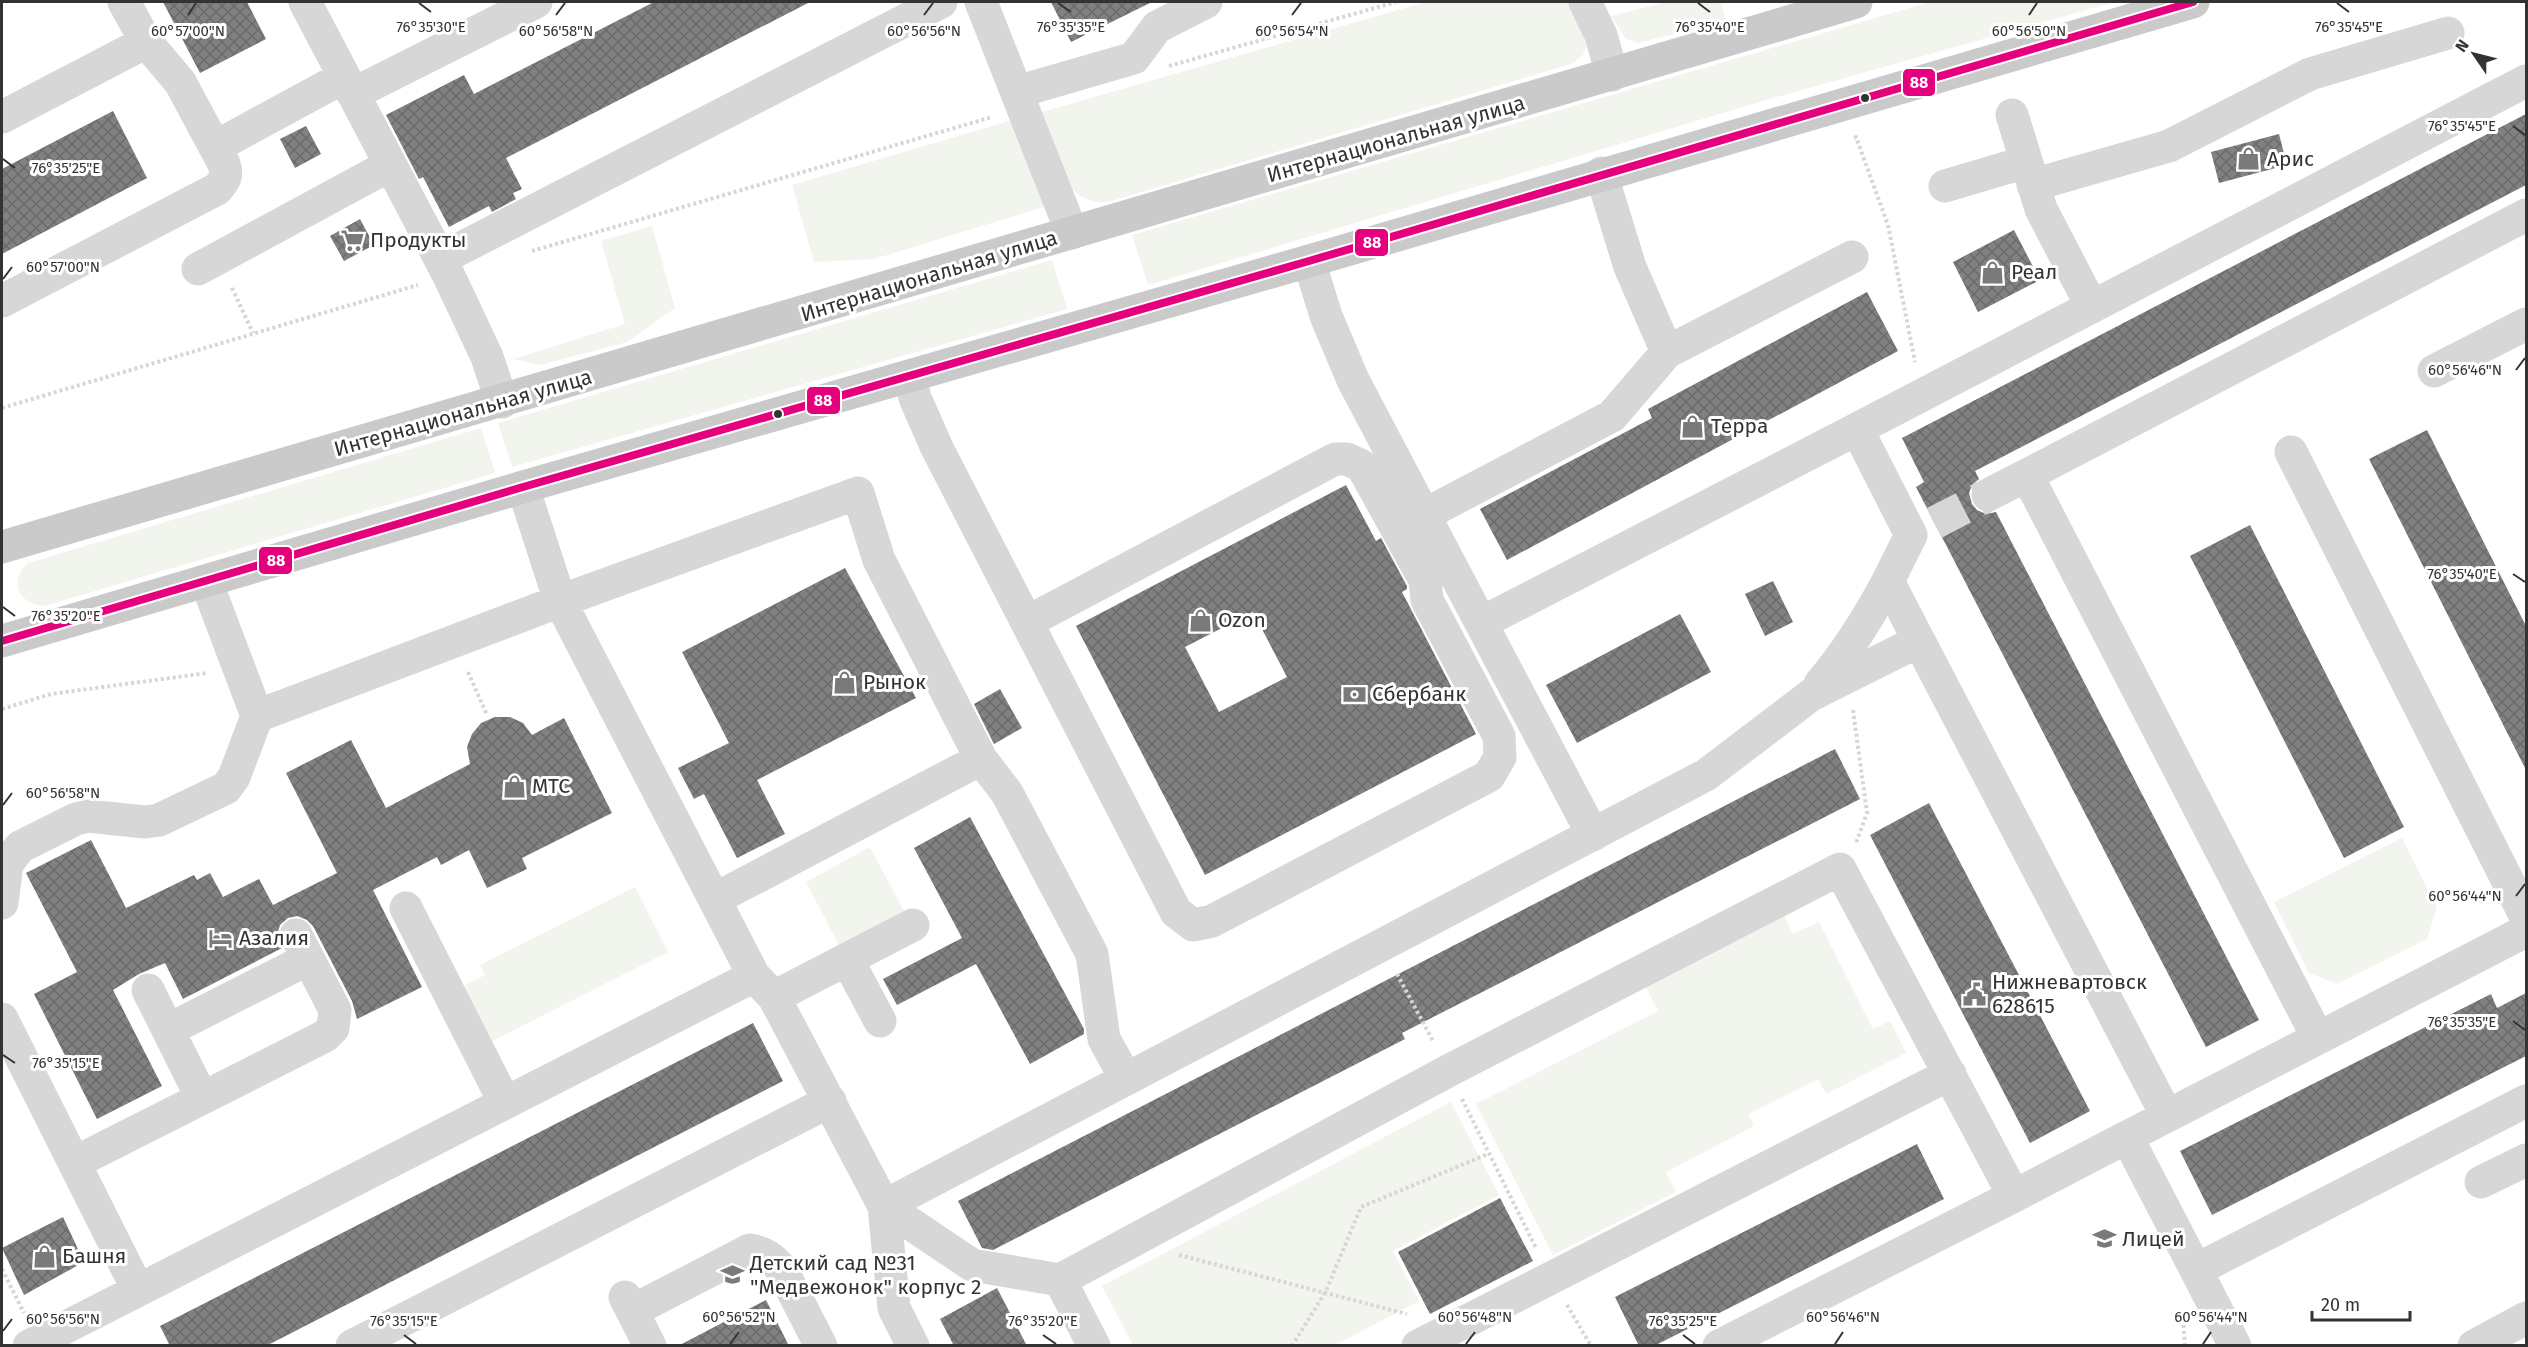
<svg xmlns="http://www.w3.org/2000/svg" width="2528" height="1347" viewBox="0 0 2528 1347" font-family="'Fira Sans',sans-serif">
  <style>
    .green { fill: #f1f5ed }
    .building { fill: url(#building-cross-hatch); fill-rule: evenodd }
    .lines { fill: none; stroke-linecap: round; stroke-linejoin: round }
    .minor-tunnel { stroke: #d6d6d6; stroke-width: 33; stroke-dasharray: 33 16; stroke-linecap: butt }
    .path { stroke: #d6d6d6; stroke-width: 4; stroke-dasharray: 3 3; stroke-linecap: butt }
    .minor { stroke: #d7d7d7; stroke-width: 33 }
    .major { stroke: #cacaca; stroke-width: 33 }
    .bus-1-casing { stroke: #fff; stroke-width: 12 }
    .bus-1 { stroke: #e5007d; stroke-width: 8 }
    .ticks { fill: none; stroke: #333; stroke-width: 2 }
    .bus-dot { fill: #333; stroke: #fff; stroke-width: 2 }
    .labels { text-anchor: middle; stroke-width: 6; stroke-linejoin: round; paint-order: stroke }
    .street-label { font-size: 21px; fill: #333; stroke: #fff }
    .poi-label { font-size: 21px; fill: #333; stroke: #fff; text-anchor: start }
    .ticks-label { font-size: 15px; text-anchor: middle; fill: #333; stroke: #fff; stroke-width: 6; stroke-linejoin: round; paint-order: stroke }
    .line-badge { stroke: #fff; stroke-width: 2 }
    .badge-label { font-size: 16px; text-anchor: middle; font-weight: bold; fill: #fff }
  </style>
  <defs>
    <pattern id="building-cross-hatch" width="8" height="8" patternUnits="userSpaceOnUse" patternTransform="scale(1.5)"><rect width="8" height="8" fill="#818181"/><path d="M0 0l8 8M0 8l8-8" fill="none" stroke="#6a6a6a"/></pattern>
  </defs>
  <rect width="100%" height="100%" fill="#fff"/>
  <!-- green -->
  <path class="green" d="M1426,2H1570L1587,46L1583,55L1571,64L1108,202C1093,203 1082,200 1072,188L1042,112Z
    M1666,2H1721L1726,21L1638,43L1626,39L1611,16Z
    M1930,2H2115L1766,100L1148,285L1132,235Z
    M1019,118L1047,206L874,259L814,262L792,185Z
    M652,226L675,308L627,342L540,365L513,359L625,324L601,241Z
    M1052,260L1067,309L512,467L498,423Z
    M481,428L495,473L44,606C19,605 8,581 28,563Z
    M2402,838L2437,908L2427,939L2337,984L2309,973L2274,902Z
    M870,847L905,913L840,947L806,882Z
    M635,887L668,952L492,1041L464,986L485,975L480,965Z
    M1782,911L1793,934L1819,922L1873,1029L1890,1021L1906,1053L1826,1094L1818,1079L1748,1114L1754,1126L1666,1172L1676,1192L1553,1255L1476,1104L1658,1011L1643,982Z
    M1451,1102L1499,1195L1393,1251L1419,1301L1335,1345H1133L1102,1286Z"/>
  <!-- building -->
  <path class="building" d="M163,2H247L266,39L200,73Z
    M654,2H810L506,158L522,189L513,193L516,199L492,212L489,206L449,227L423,177L419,179L386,115L464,75L474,94Z
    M1051,2H1152L1071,42Z
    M113,111L147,178L2,254V169Z
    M2526,114V185L1975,471L1979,479L1972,485L1969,493L1972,504L1977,510L1986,514L1996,512L2259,1020L2206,1047L1916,487L1924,482L1902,438Z
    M306,126L321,154L295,168L280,139Z
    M2279,134L2287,165L2219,183L2211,152Z
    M360,219L374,245L344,261L330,236Z
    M2014,230L2040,280L1978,312L1953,262Z
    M1867,292L1898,351L1507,560L1480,509L1652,418L1648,409Z
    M2427,430L2526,626V770L2369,459Z
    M1346,485L1376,541L1381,538L1407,586V589L1402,592L1476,734L1205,875L1076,626ZM1253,612L1287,677L1219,712L1185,647Z
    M2250,525L2404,827L2344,858L2190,556Z
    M845,568L916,698L757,780L785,834L737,858L704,794L694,799L678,768L729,743L682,652Z
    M1773,581L1793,622L1765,636L1745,594Z
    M1680,614L1711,672L1577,743L1546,685Z
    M1000,689L1022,728L994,744L974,704Z
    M495,717H510L523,723L532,735L564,718L612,813L522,858L527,869L487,888L469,850L441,865L437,857L373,890L422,987L357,1019L352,1001L313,926L307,920L297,916L288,918L280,925L277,935L282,948L183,999L165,963L139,974L113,990L162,1086L97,1119L34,994L77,972L26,873L91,840L126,908L194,875L197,880L210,873L223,897L259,879L273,905L337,873L286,773L351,740L386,808L470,764L467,747L472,734L481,723Z
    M1835,749L1860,799L1402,1033L1405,1039L993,1250L982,1248L958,1201Z
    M1929,803L2090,1111L2030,1143L1870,835Z
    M970,817L1084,1029V1034L1030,1064L976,964L897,1005L883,979L962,938L914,848Z
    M2526,993V1056L2212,1215L2180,1151L2491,994L2497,1008Z
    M753,1023L783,1081L266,1346H170L160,1326Z
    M1917,1144L1944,1199L1654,1346H1639L1615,1297Z
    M1500,1198L1533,1261L1430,1314L1398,1252Z
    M63,1217L84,1262L24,1295L2,1248Z
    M997,1288L1027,1346H954L940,1319Z
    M766,1300L789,1346H678Z"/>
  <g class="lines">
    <!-- minor-tunnel -->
    <path class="minor-tunnel" d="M1934,523L1988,495"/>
    <!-- path -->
    <path class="path" d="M1169,66L1396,2
      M1854,138L1856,137L1888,225L1915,362
      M532,251L992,117
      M232,288L253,333
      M2,408L418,285
      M468,672L487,715
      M2,709L51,694L207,673
      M1853,710L1867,813L1856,843
      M1397,974L1433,1041
      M1462,1099L1536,1248
      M1179,1255L1407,1314
      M2,1269L24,1313
      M1567,1305L1591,1346
      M2183,1319L2185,1346
      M1292,1346L1326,1291L1361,1207L1488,1154"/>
    <!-- minor -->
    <path class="minor" d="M305,2L449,276L487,357L502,402
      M981,2L1072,233
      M1585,2L1601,35L1612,75
      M1017,92L1134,58L1157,27L1206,2
      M353,94L536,2
      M2012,115L2041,209L2092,307
      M2,117L146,42
      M215,147L344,77
      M1601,173L1630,267L1667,352
      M2033,185L2169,146L2310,74L2448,33
      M1945,186L2026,162
      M440,259L941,2
      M1309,261L1326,316L1353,380L1481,623L1857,429L1911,535L1888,581L1919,641
      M198,269L390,165
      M2,301L217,189C225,180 228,175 224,164L180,82L146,42L124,2
      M2434,371L2526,324
      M910,377L915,398L937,448L1176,912L1193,925L1212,921L1489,776L1500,757L1499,736L1427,600L1425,580L1362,466L1347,459H1335L1027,622
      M1857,429L2526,81
      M2291,452L2526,917
      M1988,495L2027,475
      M1424,515L1612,416L1667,352L1852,257
      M1481,623L1593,835
      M1820,684C1847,652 1868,619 1888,581
      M257,716L560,601L858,493L879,560L981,759L1007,793L1092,954L1104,1039L1126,1079
      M715,899L981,759
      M2,903L7,864L20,847L76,819L88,816L145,822L159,820L226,788L234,777L257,716L206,581
      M406,908L505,1103
      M847,959L880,1021
      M754,976L774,997L884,1206L894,1308L913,1346
      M148,990L202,1098
      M774,997L913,925
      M2,1019L138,1290
      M168,1030L308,959
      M2318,1038L2027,475L2526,215
      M2167,1116L2526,931
      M74,1163L325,1036L333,1028L335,1010L296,935
      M2481,1182L2526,1160
      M1060,1280L972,1265L884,1206L1706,775L1811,695L1919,641L2167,1116L2127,1137
      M625,1297L650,1346
      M632,1311L750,1250C765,1253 773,1258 782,1270L821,1346
      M29,1346L754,976L560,601L523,487
      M352,1346L830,1101
      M1094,1346L1060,1280L1448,1071L1840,869L2014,1196L2127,1137L2196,1270
      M1418,1346L1950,1074
      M1719,1346L2014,1196
      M2235,1346L2196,1270L2526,1101
      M2474,1346L2526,1318"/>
    <!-- major -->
    <path class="major" d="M2,547L1856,2
      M2,641L523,487L1309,261L2193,2"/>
    <defs>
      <path id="bus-1" d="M2,641L523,487L1309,261L2193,2"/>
    </defs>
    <!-- bus-1 casing -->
    <use href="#bus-1" class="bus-1-casing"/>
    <!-- bus-1 -->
    <use href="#bus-1" class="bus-1"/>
  </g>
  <!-- ticks -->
  <path class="ticks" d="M419,3L431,12M1058,3L1071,12M1698,3L1710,12M2337,3L2349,12M188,15L196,3M556,15L565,3M924,15L933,3M1292,15L1301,3M2029,15L2037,3M2513,126L2525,135M3,159L15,168M3,279L12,267M2516,370L2525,358M2513,574L2525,582M3,607L15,616M3,805L12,793M2516,896L2525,884M2513,1021L2525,1030M3,1055L15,1063M3,1331L12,1319M404,1335L416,1344M1043,1335L1056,1344M1683,1335L1695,1344M730,1344L739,1332M1466,1344L1475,1332M1835,1344L1843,1332M2203,1344L2211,1332"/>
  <!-- icons -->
  <defs>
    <symbol id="shop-bare" viewBox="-9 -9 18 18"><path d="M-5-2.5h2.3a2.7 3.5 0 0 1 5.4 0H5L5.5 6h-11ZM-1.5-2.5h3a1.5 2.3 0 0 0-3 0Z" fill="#7a7a7a" stroke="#fff" stroke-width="2.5" paint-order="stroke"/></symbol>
    <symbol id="supermarket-bare" viewBox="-9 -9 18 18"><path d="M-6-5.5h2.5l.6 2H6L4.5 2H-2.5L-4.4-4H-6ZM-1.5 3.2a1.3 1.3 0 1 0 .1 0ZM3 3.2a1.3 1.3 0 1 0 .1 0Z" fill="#7a7a7a" stroke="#fff" stroke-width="2.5" paint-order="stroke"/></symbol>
    <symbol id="bank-bare" viewBox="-9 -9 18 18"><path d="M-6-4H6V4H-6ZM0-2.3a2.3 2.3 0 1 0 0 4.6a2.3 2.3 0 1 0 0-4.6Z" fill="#7a7a7a" stroke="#fff" stroke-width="2.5" paint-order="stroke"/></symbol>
    <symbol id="hotel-bare" viewBox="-9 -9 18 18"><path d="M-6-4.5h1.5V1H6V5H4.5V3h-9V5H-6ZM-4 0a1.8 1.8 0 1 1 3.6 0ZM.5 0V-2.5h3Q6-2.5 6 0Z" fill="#7a7a7a" stroke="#fff" stroke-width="2.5" paint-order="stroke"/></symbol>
    <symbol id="civic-bare" viewBox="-9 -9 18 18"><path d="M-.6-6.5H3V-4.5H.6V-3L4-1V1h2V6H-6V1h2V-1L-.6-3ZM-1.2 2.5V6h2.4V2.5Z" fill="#7a7a7a" stroke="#fff" stroke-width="2.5" paint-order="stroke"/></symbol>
    <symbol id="school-bare" viewBox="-9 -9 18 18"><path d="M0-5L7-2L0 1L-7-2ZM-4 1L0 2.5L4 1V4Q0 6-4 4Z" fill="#7a7a7a" stroke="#fff" stroke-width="2.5" paint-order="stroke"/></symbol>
  </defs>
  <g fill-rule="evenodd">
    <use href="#shop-bare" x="2232" y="142" width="33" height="33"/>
    <use href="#supermarket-bare" x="336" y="224" width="33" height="33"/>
    <use href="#shop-bare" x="1976" y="256" width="33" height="33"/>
    <use href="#shop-bare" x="1676" y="410" width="33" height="33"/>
    <use href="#shop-bare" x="1184" y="604" width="33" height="33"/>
    <use href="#shop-bare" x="828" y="666" width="33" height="33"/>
    <use href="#bank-bare" x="1338" y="678" width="33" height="33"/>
    <use href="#shop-bare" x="498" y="770" width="33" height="33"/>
    <use href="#hotel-bare" x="204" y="922" width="33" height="33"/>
    <use href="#civic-bare" x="1958" y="978" width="33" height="33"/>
    <use href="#school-bare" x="2088" y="1222" width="33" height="33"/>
    <use href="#shop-bare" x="28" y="1240" width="33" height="33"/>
    <use href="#school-bare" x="716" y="1258" width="33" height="33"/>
  </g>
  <!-- markers -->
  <g class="bus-dot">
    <circle cx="1865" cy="98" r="5"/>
    <circle cx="778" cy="414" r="5"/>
  </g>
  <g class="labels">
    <!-- street labels -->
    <g class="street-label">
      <text transform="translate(1396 139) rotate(-16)" y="7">Интернациональная улица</text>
      <text transform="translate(929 276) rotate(-17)" y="7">Интернациональная улица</text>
      <text transform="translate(463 413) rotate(-16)" y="7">Интернациональная улица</text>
    </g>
    <!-- poi labels -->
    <g class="poi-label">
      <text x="2267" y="166">Арис</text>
      <text x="370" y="247">Продукты</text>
      <text x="2011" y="279">Реал</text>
      <text x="1711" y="433">Терра</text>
      <text x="1218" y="627">Ozon</text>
      <text x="863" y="689">Рынок</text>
      <text x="1372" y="701">Сбербанк</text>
      <text x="532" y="793">МТС</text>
      <text x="239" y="945">Азалия</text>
      <text x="1992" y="989">Нижневартовск<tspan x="1992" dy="24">628615</tspan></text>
      <text x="2122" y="1246">Лицей</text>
      <text x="62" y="1263">Башня</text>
      <text x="750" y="1270">Детский сад №31<tspan x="750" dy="24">"Медвежонок" корпус 2</tspan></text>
    </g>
  </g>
  <g class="ticks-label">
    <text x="431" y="32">76°35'30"E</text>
    <text x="1071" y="32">76°35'35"E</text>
    <text x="1710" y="32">76°35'40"E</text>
    <text x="2349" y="32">76°35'45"E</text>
    <text x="188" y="36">60°57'00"N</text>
    <text x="556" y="36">60°56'58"N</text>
    <text x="924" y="36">60°56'56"N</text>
    <text x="1292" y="36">60°56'54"N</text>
    <text x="2029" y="36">60°56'50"N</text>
    <text x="2462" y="131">76°35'45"E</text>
    <text x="66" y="173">76°35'25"E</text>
    <text x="63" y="272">60°57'00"N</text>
    <text x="2465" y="375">60°56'46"N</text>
    <text x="2462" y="579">76°35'40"E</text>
    <text x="66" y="621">76°35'20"E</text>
    <text x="63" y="798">60°56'58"N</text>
    <text x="2465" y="901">60°56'44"N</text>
    <text x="2462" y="1027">76°35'35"E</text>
    <text x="66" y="1068">76°35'15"E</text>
    <text x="739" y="1322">60°56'52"N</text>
    <text x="1475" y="1322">60°56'48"N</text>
    <text x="1843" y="1322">60°56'46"N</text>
    <text x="2211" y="1322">60°56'44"N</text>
    <text x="63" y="1324">60°56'56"N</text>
    <text x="404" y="1326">76°35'15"E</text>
    <text x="1043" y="1326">76°35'20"E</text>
    <text x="1683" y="1326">76°35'25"E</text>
  </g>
  <g class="line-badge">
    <rect x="1902" y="68" width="34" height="29" rx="6" fill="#e5007d"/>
    <rect x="1354" y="228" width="35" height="29" rx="6" fill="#e5007d"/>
    <rect x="806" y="386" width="35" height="29" rx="6" fill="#e5007d"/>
    <rect x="258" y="546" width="35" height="29" rx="6" fill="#e5007d"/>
  </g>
  <g class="badge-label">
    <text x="1919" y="88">88</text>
    <text x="1372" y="248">88</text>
    <text x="823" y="406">88</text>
    <text x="276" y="566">88</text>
  </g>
  <!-- border -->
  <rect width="2528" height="1347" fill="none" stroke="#333333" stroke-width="6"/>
  <!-- north arrow -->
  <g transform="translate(2474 54) rotate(305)" stroke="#ffffff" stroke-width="4.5" paint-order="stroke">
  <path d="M0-4.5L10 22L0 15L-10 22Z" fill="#333333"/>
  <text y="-9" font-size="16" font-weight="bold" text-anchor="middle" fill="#333333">N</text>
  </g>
  <!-- scale -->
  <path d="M2312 1311v9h98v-9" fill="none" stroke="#333333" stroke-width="3"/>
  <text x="2321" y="1311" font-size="18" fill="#333333" stroke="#ffffff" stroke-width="4.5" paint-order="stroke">20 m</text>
</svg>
